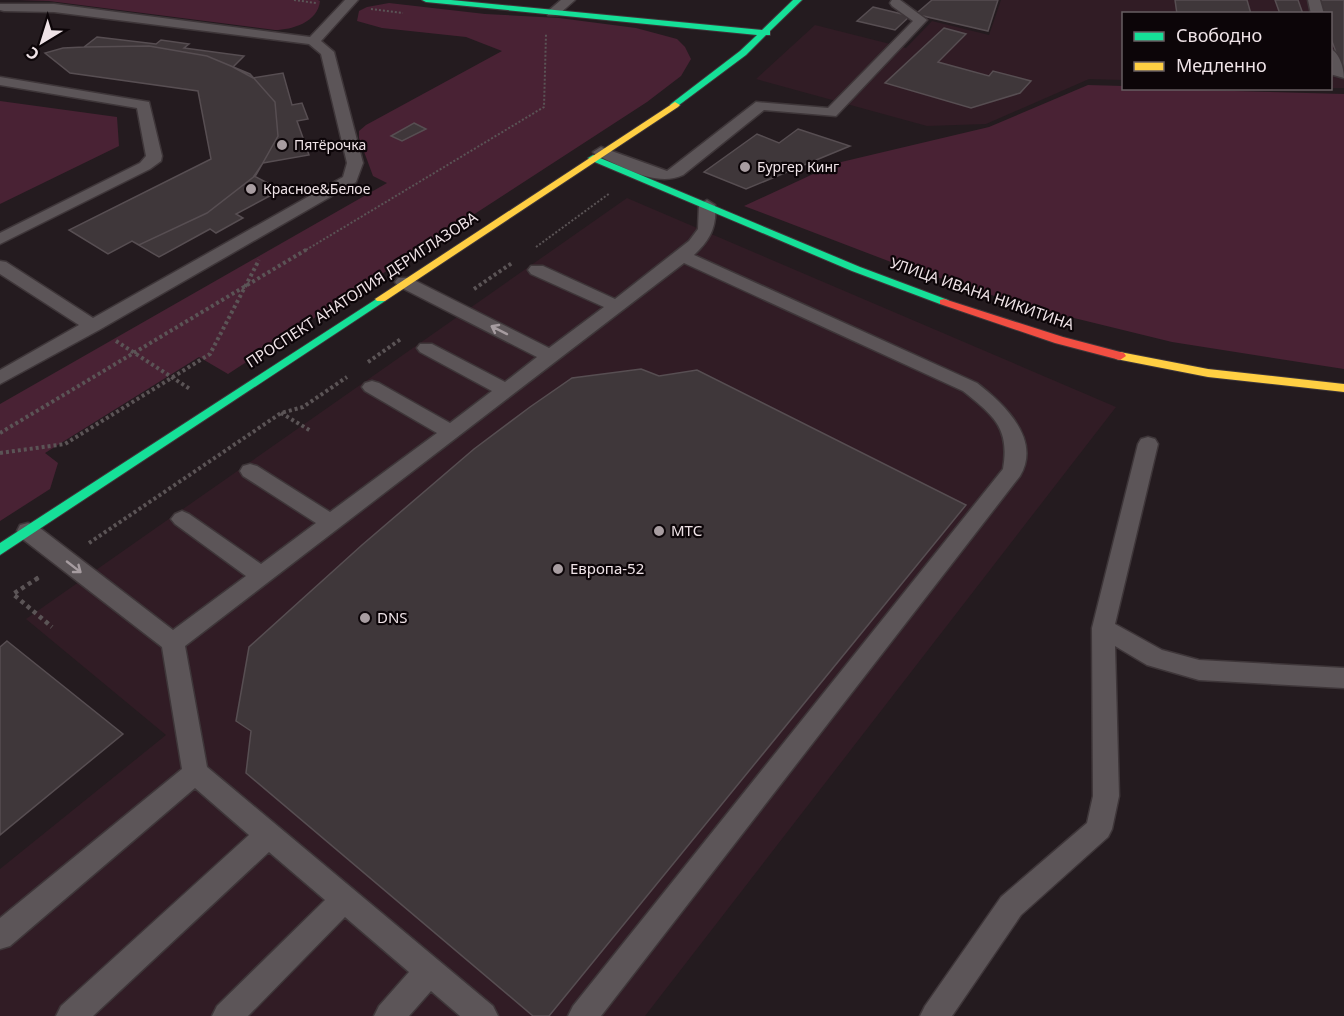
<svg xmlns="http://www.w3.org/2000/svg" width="1344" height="1016" viewBox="0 0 1344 1016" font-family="'Noto Sans',sans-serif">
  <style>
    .built { fill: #311c25 }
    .green { fill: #492234 }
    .building { fill: #3f373a; stroke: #574e52; stroke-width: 1.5 }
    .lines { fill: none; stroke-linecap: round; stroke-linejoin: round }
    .lane-casing { stroke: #3e3639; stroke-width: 3 }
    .fast-casing { stroke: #3e3639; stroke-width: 2 }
    .slow-casing { stroke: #3e3639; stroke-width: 2 }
    .jam-casing { stroke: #3e3639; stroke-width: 2 }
    .path-far2 { stroke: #5b5456; stroke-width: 2; stroke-dasharray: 2 2; stroke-linecap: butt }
    .path-far1 { stroke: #5b5456; stroke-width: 4; stroke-dasharray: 3 3; stroke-linecap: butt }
    .path { stroke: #5b5456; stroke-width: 4.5; stroke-dasharray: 4 4; stroke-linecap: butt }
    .lane { fill: #5c5558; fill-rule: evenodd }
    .fast { fill: #16e098; fill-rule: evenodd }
    .slow { fill: #ffcf43; fill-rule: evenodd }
    .jam { fill: #f24e42; fill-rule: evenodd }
    .oneway { stroke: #a69ca0 }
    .poi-dot { fill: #a89da1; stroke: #0c0508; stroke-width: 2 }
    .labels { text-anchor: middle; stroke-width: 4.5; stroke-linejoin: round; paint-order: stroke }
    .far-poi-label { font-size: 14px; fill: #efe3e7; stroke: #0c0508; text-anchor: start }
    .street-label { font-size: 15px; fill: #efe3e7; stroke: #0c0508 }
    .poi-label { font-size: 15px; fill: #efe3e7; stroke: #0c0508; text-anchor: start }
  </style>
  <rect width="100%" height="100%" fill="#241b1f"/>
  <!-- built -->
  <path class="built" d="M1001,0H1344V88H1331L1330,14H1124L1123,80L1089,79L986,124L927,126L756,79L815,25L906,48L932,21L989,35Z
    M627,198L1116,407L645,1016H0V869L166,735L26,619Z"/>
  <!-- green -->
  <path class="green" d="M19,0H318L320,1C318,22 292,30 275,30L49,1Z
    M389,3L485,14L559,18L636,28L677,39L685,47L691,59L681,76L647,102L228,374L199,357L45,453L58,463L50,489L0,521V404L387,183L373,176L359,138V131L366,125L502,51L466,37L382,28L357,21L359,11L367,7Z
    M1088,85L1123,86L1124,88L1344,94V369L1172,342L1025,306L891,262L744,206L837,163L989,127Z
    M0,101L117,117L119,146L0,204Z"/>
  <!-- building -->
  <path class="building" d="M932,0H998L988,31L919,15L918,12Z
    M1175,0H1247L1251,14H1177Z
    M1275,0H1298L1303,14H1280Z
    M1318,0H1344V67L1341,66L1330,36V14H1323Z
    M873,7L910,16L895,30L857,21Z
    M944,28L966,34L938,62L989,76L993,71L1031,81L1020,93L971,108L885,83Z
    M97,37L156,44L161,40L189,44L184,48L244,56L233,67L253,78L283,73L292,105L302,103L308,119L297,121L309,155L263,163L254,176L281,190L236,214L243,218L216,233L210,229L159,257L132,241L108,254L69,230L211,159L198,91L70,73L45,53L63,48L84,47Z
    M149,46L207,56L250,74L275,102L278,136L256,175L207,213L139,245L132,241L108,254L69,230L211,159L198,91L70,73L45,53L63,48L84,47Z
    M414,123L426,129L402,141L391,136Z
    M798,129L850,146L746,189L704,172L757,134L779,143Z
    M641,369L659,376L697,370L966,505L549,1016H533L246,773L251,731L236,721L249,647L362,545L474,449L530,407L572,378Z
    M7,641L123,734L0,835V647Z"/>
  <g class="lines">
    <defs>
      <path id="lane" d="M345,0H358L321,41L334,52L363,163L356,182L99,330L0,384V370L79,325L0,274V261L6,262L93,318L343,177L347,163L321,54L309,44L54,12L4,11L0,10V4H54L310,37Z
        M561,0H575L558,15H548L547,12Z
        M892,0H900L927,20L836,116L764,110L683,175C656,188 622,166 596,155L593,152L601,147L606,149L667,171L756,102L828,108L913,21L892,6L890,3Z
        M1308,0H1320L1324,14H1311Z
        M1330,49C1340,52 1344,70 1344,78L1330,74Z
        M0,77L149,102L162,156L161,161L150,169L0,244V233L140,163L146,156L137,108L0,85Z
        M707,200L715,205C717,227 710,240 694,255L977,383C1003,403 1042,439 1020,476L601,1016H568L573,1006L1003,469C1010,428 994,416 963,391L684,263L185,646L207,767L493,1006L498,1016H460L431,991L409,1016H374L379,1006L409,972L345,917L248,1016H212L217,1006L325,900L269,852L93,1016H56L61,1006L249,835L195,788L10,946L0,949V918L182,769L162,647L20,537L17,531L20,525L28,523L36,525L173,630L246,576L175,524L171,519L175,514L182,511L189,514L261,564L316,523L243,476L240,471L243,466L250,464L257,466L330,512L437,433L365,391L362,387L365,383L372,381L379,383L450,423L492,391L420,352L417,348L420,344H432L505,382L537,357L398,286L395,282L398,278H410L549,348L604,307L531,274L528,270L531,266H543L615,299L689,241L698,229L699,205Z
        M1148,437L1155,439L1158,444L1115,624L1162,650L1199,660L1344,668V688L1199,680L1147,665L1115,646L1119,796L1112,829L1108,837L1021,915L952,1016H920L925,1006L1001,897L1087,823L1093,796L1092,628L1138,444L1141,439Z"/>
      <path id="fast" d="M422,0H451L762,30L793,0H802L770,31V35H766L746,55L675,108L670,105L672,103L740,51L757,35L426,2Z
        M593,155L860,267L948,300L950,302L948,304H940L852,271L590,160L588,158Z
        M381,296L385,297V301L0,555V543Z"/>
      <path id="slow" d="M675,102L680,105L678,107L385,301H377L375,299Z
        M1120,352L1208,369L1344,384V392L1208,377L1116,359L1114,356L1116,353Z"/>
      <path id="jam" d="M944,299L1063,337L1124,353L1126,356L1120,360L1055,343L940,304V300Z"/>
    </defs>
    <!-- lane casing -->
    <use href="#lane" class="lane-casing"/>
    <!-- fast casing -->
    <use href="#fast" class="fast-casing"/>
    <!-- slow casing -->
    <use href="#slow" class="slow-casing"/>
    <!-- jam casing -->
    <use href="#jam" class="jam-casing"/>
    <!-- path-far2 -->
    <path class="path-far2" d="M294,0L316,3
      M371,9L403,13
      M536,247L610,193
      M306,250L544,107L546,34"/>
    <!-- path-far1 -->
    <path class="path-far1" d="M474,289L512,263
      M116,341L190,389
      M368,362L401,339
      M281,413L311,431
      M0,433L309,248
      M0,453L65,444L210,354L259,260
      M89,543L281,413L303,407L347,377
      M36,579L41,576"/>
    <!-- path -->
    <path class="path" d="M38,578L13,594L52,627"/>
    <!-- lane -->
    <use href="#lane" class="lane"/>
    <!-- fast -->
    <use href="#fast" class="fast"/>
    <!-- slow -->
    <use href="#slow" class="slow"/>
    <!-- jam -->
    <use href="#jam" class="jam"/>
  </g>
  <!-- one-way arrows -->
  <defs><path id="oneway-shaft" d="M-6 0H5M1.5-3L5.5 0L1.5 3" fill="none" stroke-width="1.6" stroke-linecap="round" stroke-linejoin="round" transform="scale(1.5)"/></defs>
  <g class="oneway">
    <use href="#oneway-shaft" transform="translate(499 330) rotate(-153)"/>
    <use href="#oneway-shaft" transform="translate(74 567) rotate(38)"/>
  </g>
  <!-- markers -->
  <g class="poi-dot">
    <circle cx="282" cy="145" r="6"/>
    <circle cx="745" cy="167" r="6"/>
    <circle cx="251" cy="189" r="6"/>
    <circle cx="659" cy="531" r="6"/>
    <circle cx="558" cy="569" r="6"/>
    <circle cx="365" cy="618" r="6"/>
  </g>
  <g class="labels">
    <!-- far-poi labels -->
    <g class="far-poi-label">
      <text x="294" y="150">Пятёрочка</text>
      <text x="757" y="172">Бургер Кинг</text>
      <text x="263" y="194">Красное&amp;Белое</text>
    </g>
    <!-- street labels -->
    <g class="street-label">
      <text transform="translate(362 290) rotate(-33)" y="5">ПРОСПЕКТ АНАТОЛИЯ ДЕРИГЛАЗОВА</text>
      <text transform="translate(982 294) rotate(19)" y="5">УЛИЦА ИВАНА НИКИТИНА</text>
    </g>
    <!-- poi labels -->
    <g class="poi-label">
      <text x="671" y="536">МТС</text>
      <text x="570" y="574">Европа-52</text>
      <text x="377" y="623">DNS</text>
    </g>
  </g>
  <!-- legend -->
  <rect x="1122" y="12" width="210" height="78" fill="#0c0508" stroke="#675e61" stroke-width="1.5"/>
  <rect x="1134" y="32" width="30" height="9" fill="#16e098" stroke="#675e61" stroke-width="1.5"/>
  <text x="1176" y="42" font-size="18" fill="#efe3e7">Свободно</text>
  <rect x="1134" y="62" width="30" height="9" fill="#ffcf43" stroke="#675e61" stroke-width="1.5"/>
  <text x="1176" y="72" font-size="18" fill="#efe3e7">Медленно</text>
  <!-- north arrow -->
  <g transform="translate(42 42) rotate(218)" stroke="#0c0508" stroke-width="4.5" paint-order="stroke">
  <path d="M0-4.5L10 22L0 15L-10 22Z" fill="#efe3e7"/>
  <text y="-9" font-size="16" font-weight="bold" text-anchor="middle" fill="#efe3e7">С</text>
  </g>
</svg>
